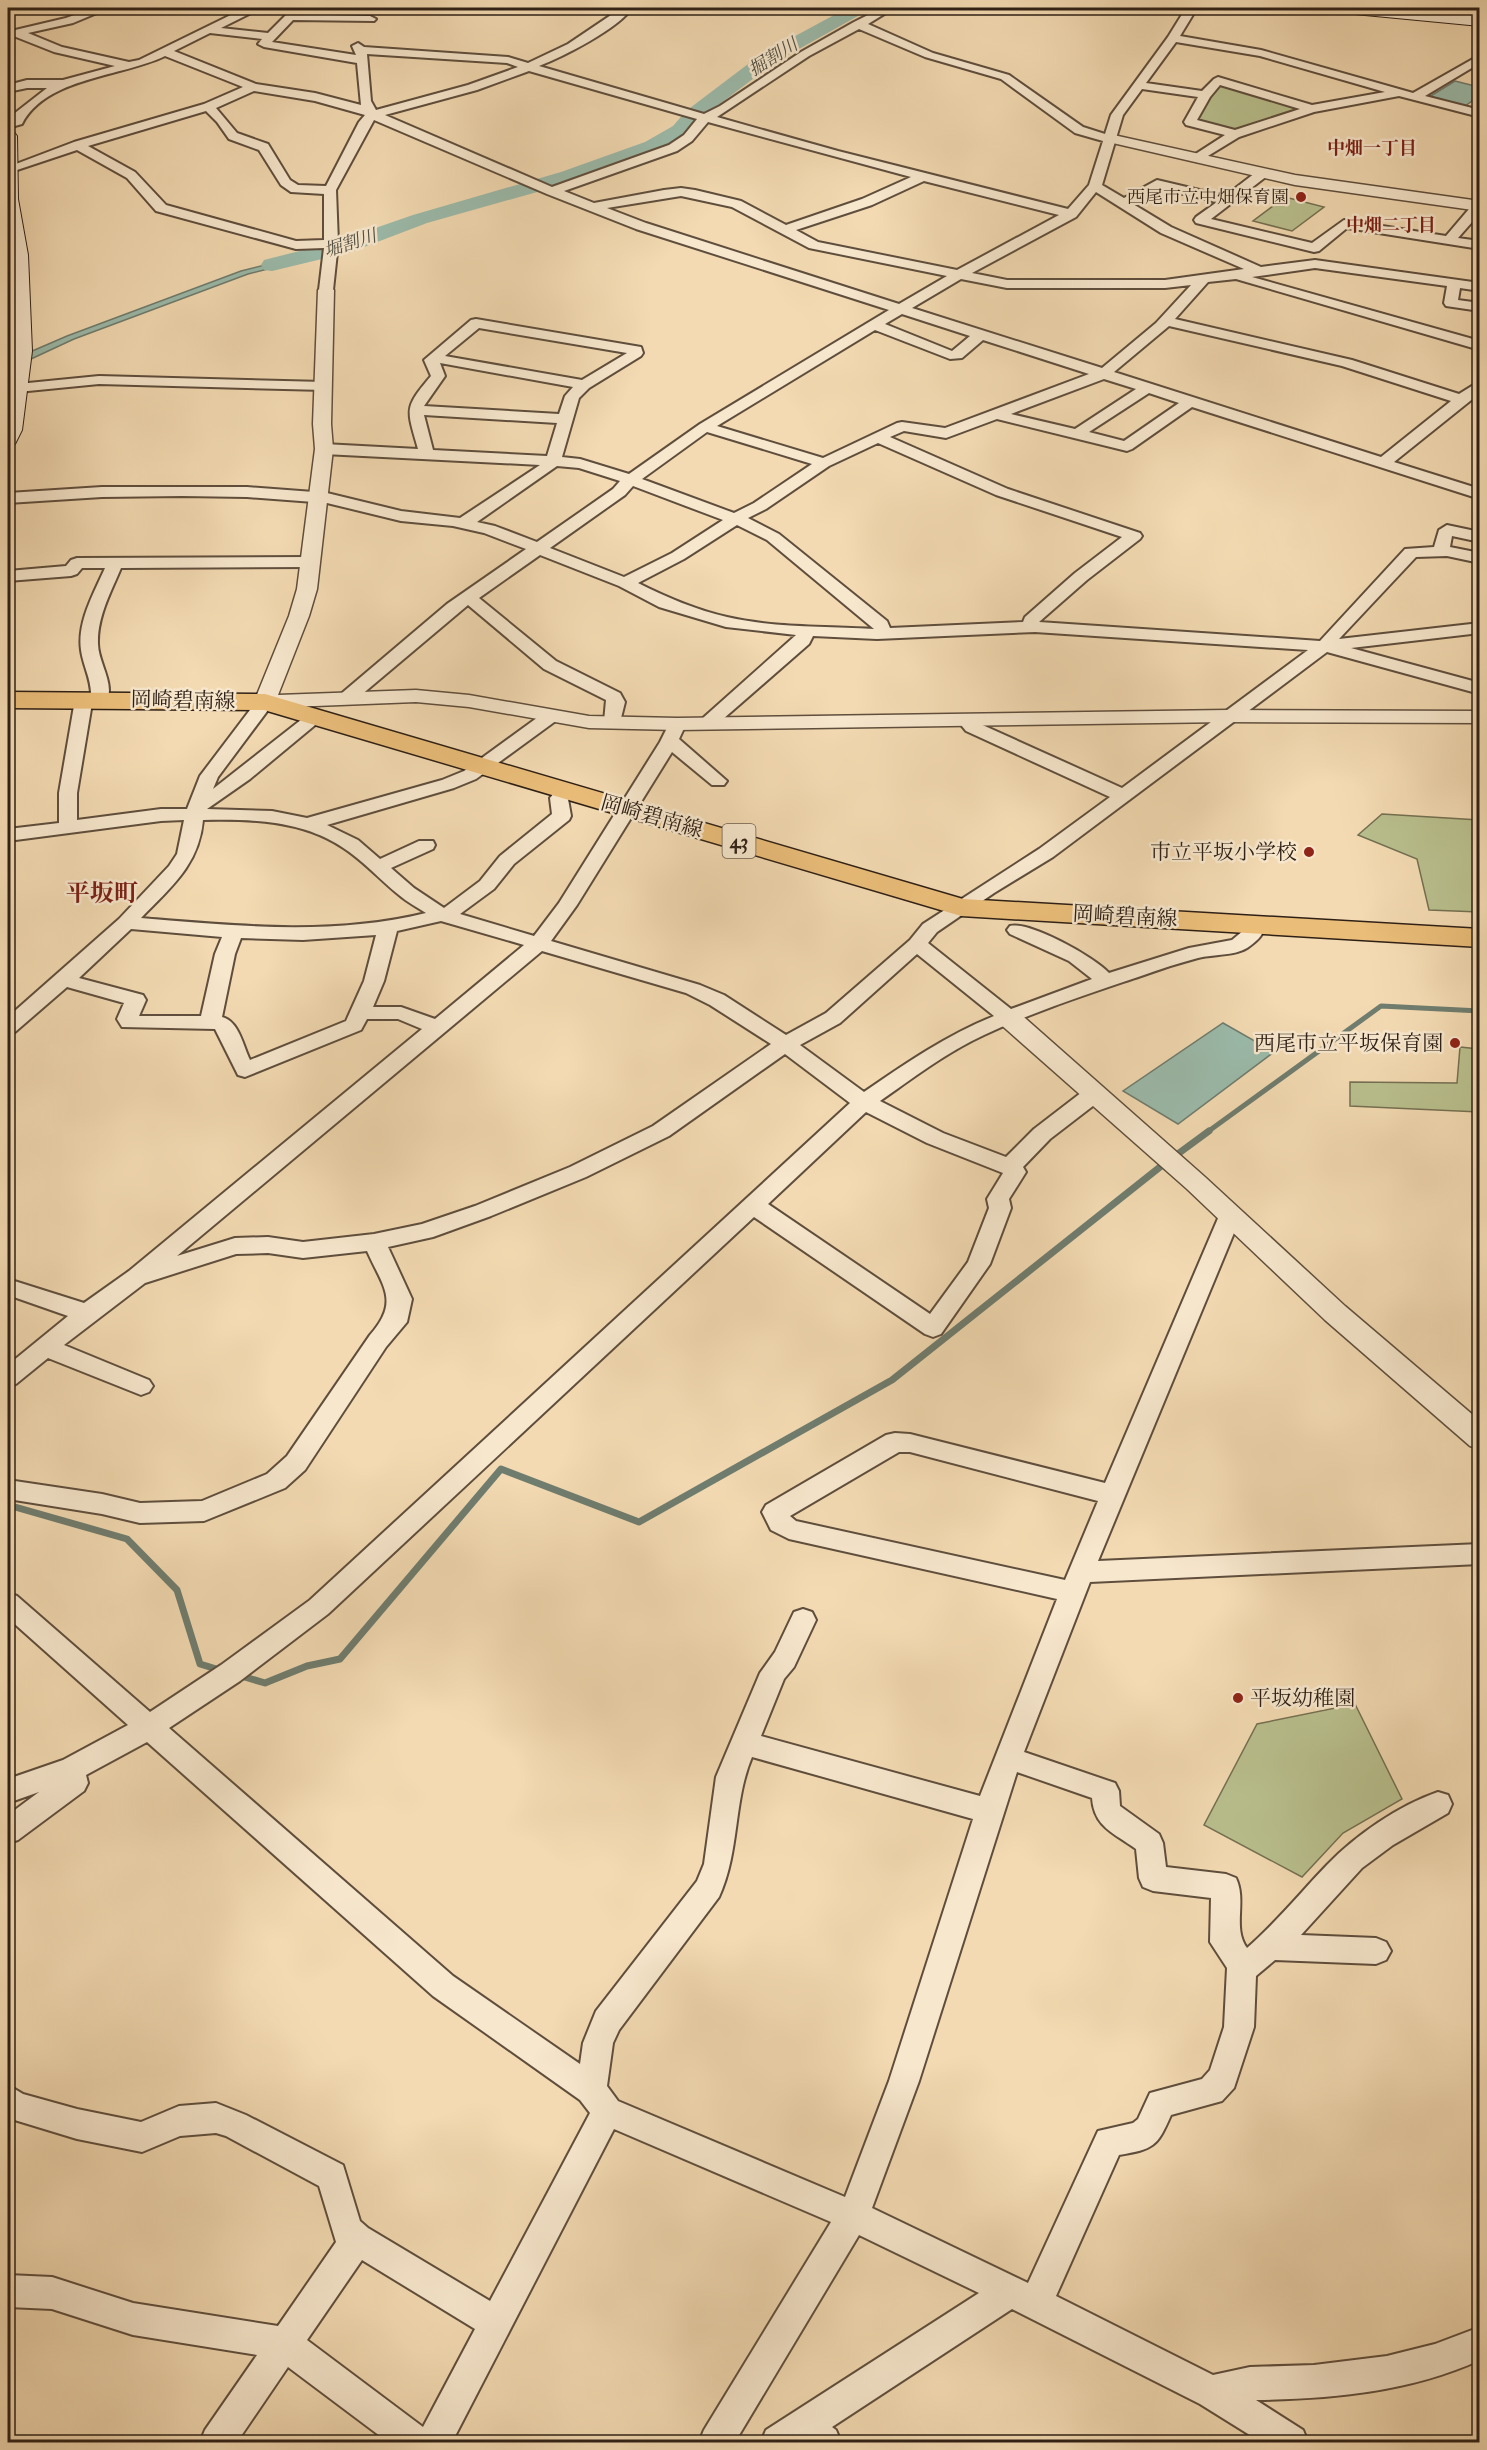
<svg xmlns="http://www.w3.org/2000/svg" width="1487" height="2450" viewBox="0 0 1487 2450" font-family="'IM FELL Double Pica','Noto Serif JP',serif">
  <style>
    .green { fill: #b9c08e; stroke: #747052; stroke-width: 1.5 }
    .water { fill: #9bbbab; stroke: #6f7d6f; stroke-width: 1.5 }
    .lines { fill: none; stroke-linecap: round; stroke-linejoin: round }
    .stream-far1 { stroke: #6f7d6f; stroke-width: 5 }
    .stream { stroke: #6f7d6f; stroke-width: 7 }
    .river { fill: #9bbbab; fill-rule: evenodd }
    .minor-casing { stroke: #5f4e3d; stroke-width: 4 }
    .tertiary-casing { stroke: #5f4e3d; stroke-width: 3 }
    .secondary-casing { stroke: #2e2016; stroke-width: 2 }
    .primary-casing { stroke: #2e2016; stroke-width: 3 }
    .minor { fill: #f7e7cd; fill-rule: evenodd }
    .tertiary { fill: #f7e7cd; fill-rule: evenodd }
    .secondary { fill: #f7e7cd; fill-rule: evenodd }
    .primary { fill: #eabd79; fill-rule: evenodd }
    .poi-dot { fill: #8f2418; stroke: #f7e7cd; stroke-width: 2 }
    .labels { text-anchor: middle; stroke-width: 5; stroke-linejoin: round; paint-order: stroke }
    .far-water-label { font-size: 18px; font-style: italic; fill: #4f4e43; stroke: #f7e7cd }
    .far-neighbourhood-label { font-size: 18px; font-weight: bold; fill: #7a1f14; stroke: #f7e7cd }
    .far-poi-label { font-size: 18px; fill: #2e2016; stroke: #f7e7cd; text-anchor: end }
    .shield { fill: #f7e7cd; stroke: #6a5c4d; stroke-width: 1.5 }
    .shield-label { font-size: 20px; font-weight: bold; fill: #2e2016 }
    .street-label { font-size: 21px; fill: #2e2016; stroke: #f7e7cd }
    .poi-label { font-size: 21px; fill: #2e2016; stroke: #f7e7cd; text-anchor: end }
    .quarter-label { font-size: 24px; font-weight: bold; fill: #7a1f14; stroke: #f7e7cd }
  </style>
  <rect width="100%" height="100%" fill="#f3dab2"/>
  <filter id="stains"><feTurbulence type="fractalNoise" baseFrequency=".00333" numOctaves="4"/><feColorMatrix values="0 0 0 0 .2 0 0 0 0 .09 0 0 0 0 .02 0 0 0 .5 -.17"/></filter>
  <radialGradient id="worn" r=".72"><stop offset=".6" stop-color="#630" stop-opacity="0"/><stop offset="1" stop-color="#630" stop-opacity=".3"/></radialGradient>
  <!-- green -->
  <path class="green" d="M1221,83L1303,108L1234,131L1196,121L1210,96Z
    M1285,197L1324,207L1292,231L1253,221Z
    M1382,814L1479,820V912L1429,910L1417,859L1358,835Z
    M1460,1047L1479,1049V1112L1350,1106V1082L1457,1083Z
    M1355,1704L1402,1799L1343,1833L1302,1877L1204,1825L1257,1724Z"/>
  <!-- water -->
  <path class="water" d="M1455,81L1479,87V96L1465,106L1429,97Z
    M319,251L320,256L248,274L74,339L31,359L13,371L8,399V366L30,352L67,336L241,271Z
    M1223,1023L1274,1052L1178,1124L1123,1091Z"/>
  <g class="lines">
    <!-- stream-far1 -->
    <path class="stream-far1" d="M1206,1133L1381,1006L1480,1011"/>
    <!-- stream -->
    <path class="stream" d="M8,1505L127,1539L177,1590L200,1664L223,1671
      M238,1675L265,1683L307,1666L340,1659L501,1469L639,1522L892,1380L1160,1167L1209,1131"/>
    <!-- river -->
    <path class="river" d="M847,8H868L865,12L774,63L700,119L687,134L659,150L576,181L427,223L351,252L272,271L264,270L261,265L264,260L335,242L413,215L561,172L645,142L673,126L686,111L760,55Z"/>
    <defs>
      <path id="minor" d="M94,8H109L73,23L28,33L62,47L129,62L139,60L245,8H258L257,10L221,28L268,33L286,15L290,14L370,16L376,19L374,21L293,20L272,42L356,55L352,46L358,43L364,47L508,57L528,63L568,44L614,13L596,11L591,8H632C619,28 563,57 539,66L704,114L720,106L801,52L854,22L882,8H894L868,24L933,53L1009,75L1083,127L1105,134L1111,115L1168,37L1186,8H1197L1180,36L1261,50L1413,93L1480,55V63L1425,96L1480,110V117L1399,96L1314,112L1239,137L1198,162L1192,158L1194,155L1225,135L1186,125L1184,122L1198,97L1142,89L1123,115L1102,185L1124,198L1157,180L1225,196L1259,170H1267L1269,173L1267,176L1211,219L1312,243L1344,220L1446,236L1475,202L1480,201V213L1458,238L1480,241V249L1347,228L1319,251L1314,252L1196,223L1194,220L1196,217L1217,202L1159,188L1133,204L1171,227L1261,267L1315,260L1480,283V291L1460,288L1458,300L1480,303V311L1446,306L1444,303L1447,286L1315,268L1252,277L1480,341V350L1236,279L1208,282L1175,319L1352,360L1459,394L1480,381V393L1394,462L1480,489V499L1192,407L1132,449L1127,451L997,419L946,438L904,431L890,437L1008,489L1140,533L1142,536L1140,539L1087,580L1039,622L1320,641L1405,549L1434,547L1439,530L1447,525L1480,532V542L1452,536L1450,547L1480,553V563L1447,556L1416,557L1339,639L1480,623V633L1351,648L1480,683V694L1327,652L1053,857L994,893L937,932L928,943L1011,1009L1092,979L1069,961L1010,934L1007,930L1010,926C1030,921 1094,957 1109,973L1189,948L1232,940L1244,930L1247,920H1261C1269,932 1257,941 1247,948C1234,956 1213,954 1198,958C1179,963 1160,969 1141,976C1088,994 1035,1011 984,1035C947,1052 913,1078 880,1101L943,1133L1006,1157L1034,1129L1086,1089L1094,1087L1102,1089L1105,1094L1102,1099L1050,1139L1023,1167L1026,1172L1009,1199L1011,1208L990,1264L941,1334L933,1337L925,1334L754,1217L328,1614L240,1681L169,1728L453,1976L580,2064L583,2043L596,2011L697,1881L704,1864L716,1777L760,1673L775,1652L794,1612L803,1609L812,1612L816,1620L794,1667L784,1679L761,1736L980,1796L1057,1599L789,1539L771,1530L762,1512L766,1505L886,1435L895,1433L910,1434L1105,1483L1219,1216L1222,1211L1230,1208L1238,1211L1241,1216L1098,1561L1480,1544V1564L1090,1582L1024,1752L1115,1783L1119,1791L1120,1806L1159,1834L1163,1843L1166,1867L1226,1874L1236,1878C1247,1901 1232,1928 1247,1948C1276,1923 1300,1893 1327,1865C1356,1835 1398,1806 1438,1792L1448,1795L1452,1804L1448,1813L1393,1845L1362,1868L1301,1935L1376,1938L1386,1942L1391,1951L1386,1960L1376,1964L1275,1960L1256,1976L1254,2027L1234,2088L1222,2101L1171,2115C1157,2147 1154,2149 1119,2155L1056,2296L1213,2375L1250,2367L1314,2365L1387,2356L1435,2344L1480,2327V2360C1409,2392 1333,2399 1256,2400L1303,2430L1308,2442H1261L1200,2404L1012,2309L832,2427L836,2430L841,2442H761L766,2430L979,2293L859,2235L735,2442H699L704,2430L831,2222L614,2129L452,2442H388L288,2367L237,2442H200L205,2430L257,2355L133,2335L52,2309L8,2307V2275L52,2277L133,2303L278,2326L336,2242L319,2186L226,2136L216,2133L180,2136L142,2152L77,2139L8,2118V2085L23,2094L77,2109L141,2122L179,2106L216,2103L246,2115L343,2165L360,2221L368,2228L490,2301L590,2113L580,2100L433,1996L147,1742L86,1775L88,1783L84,1791L18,1840L8,1843V1815L39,1792L8,1803V1779L63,1760L128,1725L8,1618V1593L17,1596L150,1712L221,1665L310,1600L850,1103L785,1054L669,1136L586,1177L491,1216L433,1237L388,1247L412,1299L407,1322L386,1347L305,1470L285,1488L204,1521L140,1523L102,1514L8,1499V1480L102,1494L140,1503L202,1501L267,1474L287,1456L370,1335C400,1301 383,1287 367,1251L303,1258L268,1253L236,1254L145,1283L64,1345L149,1380L153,1386L149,1392L141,1395L48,1358L16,1384L8,1387V1365L68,1316L8,1295V1279L84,1303L129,1271L422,1029L398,1019H367L361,1030L245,1077L238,1075L215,1029L122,1027L117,1019L124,1003L67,987L15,1032L8,1033V1017L119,919L169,866L177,854L184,820L161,821L8,841V829L59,823V793L75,700L78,696L91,697C92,680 83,666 81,650C77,622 94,593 105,568H82L77,574L71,576L8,581V571L66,566L71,560L77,558L310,557L318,562L310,567L121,568C111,592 97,617 98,644C98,663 117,686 105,704L99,705L92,703L77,793V820L161,809H187L200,776L259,698H271L274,702L218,777L213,789L311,712H323L326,716L250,779L207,809L272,811L307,818L442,780L464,771L545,712H557L560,716L557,720L476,779L454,788L327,825L358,840L380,859L419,841H433L435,845L433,849L391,868L414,888L444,908L480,881L500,856L552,814L550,798L559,787H573L575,791L568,799L571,816L569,820L514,864L494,889L460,914L534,936L559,903L660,742L671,720H683L686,724L679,739L727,781L724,785H712L672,752L577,905L551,941L700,985L724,995L786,1035L826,1013L910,940L923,924L1039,849L1110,797L966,731L957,720L960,716H972L978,723L1122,788L1308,650L1035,632L877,639L813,636L809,644L715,726H703L700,722L703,718L796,635L726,627L659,607L619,586L540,555L479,598L556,661L620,693L625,702L619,726H607L604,722L606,700L544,669L468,605L354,701H342L339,697L342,693L447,604L526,549L484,533L453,526L401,521L327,503L247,497L182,496L102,497L8,503V493L102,487H247L327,493L401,511L460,518L540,465L324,454L316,449L324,444L418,449C407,409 403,409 431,376L424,360L471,320L476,319L641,347L643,353L641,356L589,388L579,398L562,457L580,459L629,474L700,424L889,310L636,229L547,194L374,120L336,190L338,243L333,290L326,294L319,290L324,248L296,249L156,211L127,178L77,150L8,173V167L74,142L204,104L243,87L165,56C122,77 46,77 22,124L8,128V120L12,119L15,113L47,88H27L8,92V85L27,80H63L115,66L54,52L11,35V31L66,18ZM859,29L925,57L1001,79L1075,133L1103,141L1089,185L1068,209L838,151L717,117L809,56ZM210,33L262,39L258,44L264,47L357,63L361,105L315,93L256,84L174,51ZM1176,42L1260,56L1385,92L1312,105L1218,77L1214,79L1202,91L1146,83ZM367,54L507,63L518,67L468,85L376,110L371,101ZM529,71L697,119L684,135L669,145L552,187L385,115L477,90ZM1220,85L1300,109L1235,130L1197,120L1210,97ZM254,91L315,101L365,115L359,122L326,186L298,185L290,180L268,144L237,133L216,108ZM206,111L217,122L229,139L259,150L281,185L291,192L324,194V240L296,241L166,205L135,172L88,146ZM708,122L911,177L862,199L786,225L741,201L695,190L681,188L664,190L594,203L564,191L677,151L692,141ZM924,181L1059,215L957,270L818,242L796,230L872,205ZM1096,192L1161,233L1244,269L1165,280H1007L972,273L1076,217ZM681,196L732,207L809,248L947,276L899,304L646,223L607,208ZM961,279L1007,288H1165L1191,285L1156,323L1102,368L912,308ZM902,314L970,336L952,351L885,324ZM1169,326L1342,366L1451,401L1381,457L1114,372ZM479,328L627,353L582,380L445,356ZM875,330L950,359L962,358L983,340L1089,374L945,428L902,422L897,423L823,458L717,426ZM440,363L573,387L565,396L559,414L424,406L445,376ZM1104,379L1136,389L1075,429L1011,414ZM1149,393L1179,403L1124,441L1089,432ZM424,415L557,423L547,456L433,450ZM707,432L812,464L754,503L734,513L642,479ZM878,443L996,495L1122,537L1075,573L1025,617L1023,622L890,628L887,621L779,534L748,518L766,509L829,466ZM557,466L579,468L620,481L613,489L537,542L495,526L477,522ZM633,486L723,520L672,553L624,577L550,548L625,495ZM737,525L767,540L874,629C825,626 775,628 727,617C696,610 666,597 638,583L684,559ZM203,820C250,819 301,820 342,847C363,860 380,880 399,895C407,902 417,907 426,913C332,936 236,926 141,918C171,887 199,865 203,820ZM441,921L524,945L435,1019L401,1007H373L384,981L397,931ZM131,929L222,937L215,954L201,1016H139L146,1000L143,995L79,978ZM376,935L364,981L346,1021L250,1060C243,1046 239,1021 222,1017L235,954L241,938L303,940ZM542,951L686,993L710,1005L771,1044L653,1126L570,1167L475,1206L422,1224L374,1234L303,1242L268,1237L235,1238L177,1256ZM917,954L994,1016C947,1035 906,1063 864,1092L800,1045L840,1023ZM866,1112L927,1143L1003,1173L987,1199L989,1208L968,1262L930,1314L768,1204ZM899,1452H910L1098,1501L1065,1580L796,1521L790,1516ZM752,1757L973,1819L889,2081L845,2197L618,2101L607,2086L613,2043L619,2030L719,1897C740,1851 733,1802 752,1757ZM1017,1772L1092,1798C1094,1827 1114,1833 1136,1849L1139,1878L1143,1887L1153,1891L1211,1898L1210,1942L1227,1968L1224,2027L1210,2070L1202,2079L1150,2093L1138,2119L1133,2123L1098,2131L1028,2283L872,2208L919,2081ZM362,2260L475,2329L423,2427L307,2340Z
        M99,376L324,382L331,386L324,390L99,384L18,392L11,388L18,384Z"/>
      <path id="tertiary" d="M1109,134L1295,175L1480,201V211L1295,185L1104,141L1102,138Z
        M326,285L334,290L331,424L333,449L317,589L309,616L278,695L416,690L469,695L589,716L677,718L1228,710L1480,711V723L1228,722L677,730L589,728L469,707L416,702L265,708L258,706L254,702L289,616L297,589L315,449L313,424L318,290Z
        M1008,1009L1017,1011L1205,1177L1345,1306L1480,1421V1449L1470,1446L1325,1320L1187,1189L999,1023L996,1017L999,1011Z"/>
      <path id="secondary" d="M1336,8H1387L1480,16V26L1344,13Z
        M8,131L14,132L17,136L18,199L28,255L32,351L22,430L15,444L8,446V385L12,351L8,242Z"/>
      <path id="primary" d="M8,692L265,694L963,899L1480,929V947L961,916L264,710L8,708Z"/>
    </defs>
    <!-- minor casing -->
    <use href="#minor" class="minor-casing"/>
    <!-- tertiary casing -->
    <use href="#tertiary" class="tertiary-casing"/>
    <!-- secondary casing -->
    <use href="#secondary" class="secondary-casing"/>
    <!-- primary casing -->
    <use href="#primary" class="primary-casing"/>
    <!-- minor -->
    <use href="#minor" class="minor"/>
    <!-- tertiary -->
    <use href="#tertiary" class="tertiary"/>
    <!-- secondary -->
    <use href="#secondary" class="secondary"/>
    <!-- primary -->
    <use href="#primary" class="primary"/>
  </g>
  <!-- markers -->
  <g class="poi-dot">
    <circle cx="1301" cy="197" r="6"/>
    <circle cx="1309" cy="852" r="6"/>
    <circle cx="1455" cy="1043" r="6"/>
    <circle cx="1238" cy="1698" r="6"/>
  </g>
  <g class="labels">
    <!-- far-water labels -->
    <g class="far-water-label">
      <text transform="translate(773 57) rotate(-32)" y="6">掘割川</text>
      <text transform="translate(350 243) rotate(-18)" y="6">堀割川</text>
    </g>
    <!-- far-neighbourhood labels -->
    <g class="far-neighbourhood-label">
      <text x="1372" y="154">中畑一丁目</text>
      <text x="1391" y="231">中畑二丁目</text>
    </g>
    <!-- far-poi labels -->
    <g class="far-poi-label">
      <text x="1289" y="203">西尾市立中畑保育園</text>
    </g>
    <!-- shield labels -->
    <rect class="shield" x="722.5" y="824" width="33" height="34" rx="4.5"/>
    <g class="shield-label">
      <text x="739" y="848">43</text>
    </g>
    <!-- street labels -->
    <g class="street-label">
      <text transform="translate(183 700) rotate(1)" y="7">岡崎碧南線</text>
      <text transform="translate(652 816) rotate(16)" y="7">岡崎碧南線</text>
      <text transform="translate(1125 916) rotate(3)" y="7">岡崎碧南線</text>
    </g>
    <!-- poi labels -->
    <g class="poi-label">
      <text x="1297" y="859">市立平坂小学校</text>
      <text x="1443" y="1050">西尾市立平坂保育園</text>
      <text x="1250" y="1705" text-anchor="start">平坂幼稚園</text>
    </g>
    <!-- quarter labels -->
    <g class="quarter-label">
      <text x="102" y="901">平坂町</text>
    </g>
  </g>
  <!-- margin -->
  <rect width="1487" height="2450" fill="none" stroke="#f3dab2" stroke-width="30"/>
  <rect x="9" y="9" width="1469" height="2432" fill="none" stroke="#2e2016" stroke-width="3"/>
  <rect x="15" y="15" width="1457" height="2420" fill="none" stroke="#2e2016" stroke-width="1.5"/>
  <rect width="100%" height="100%" filter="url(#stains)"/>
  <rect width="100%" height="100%" fill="url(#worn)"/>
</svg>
